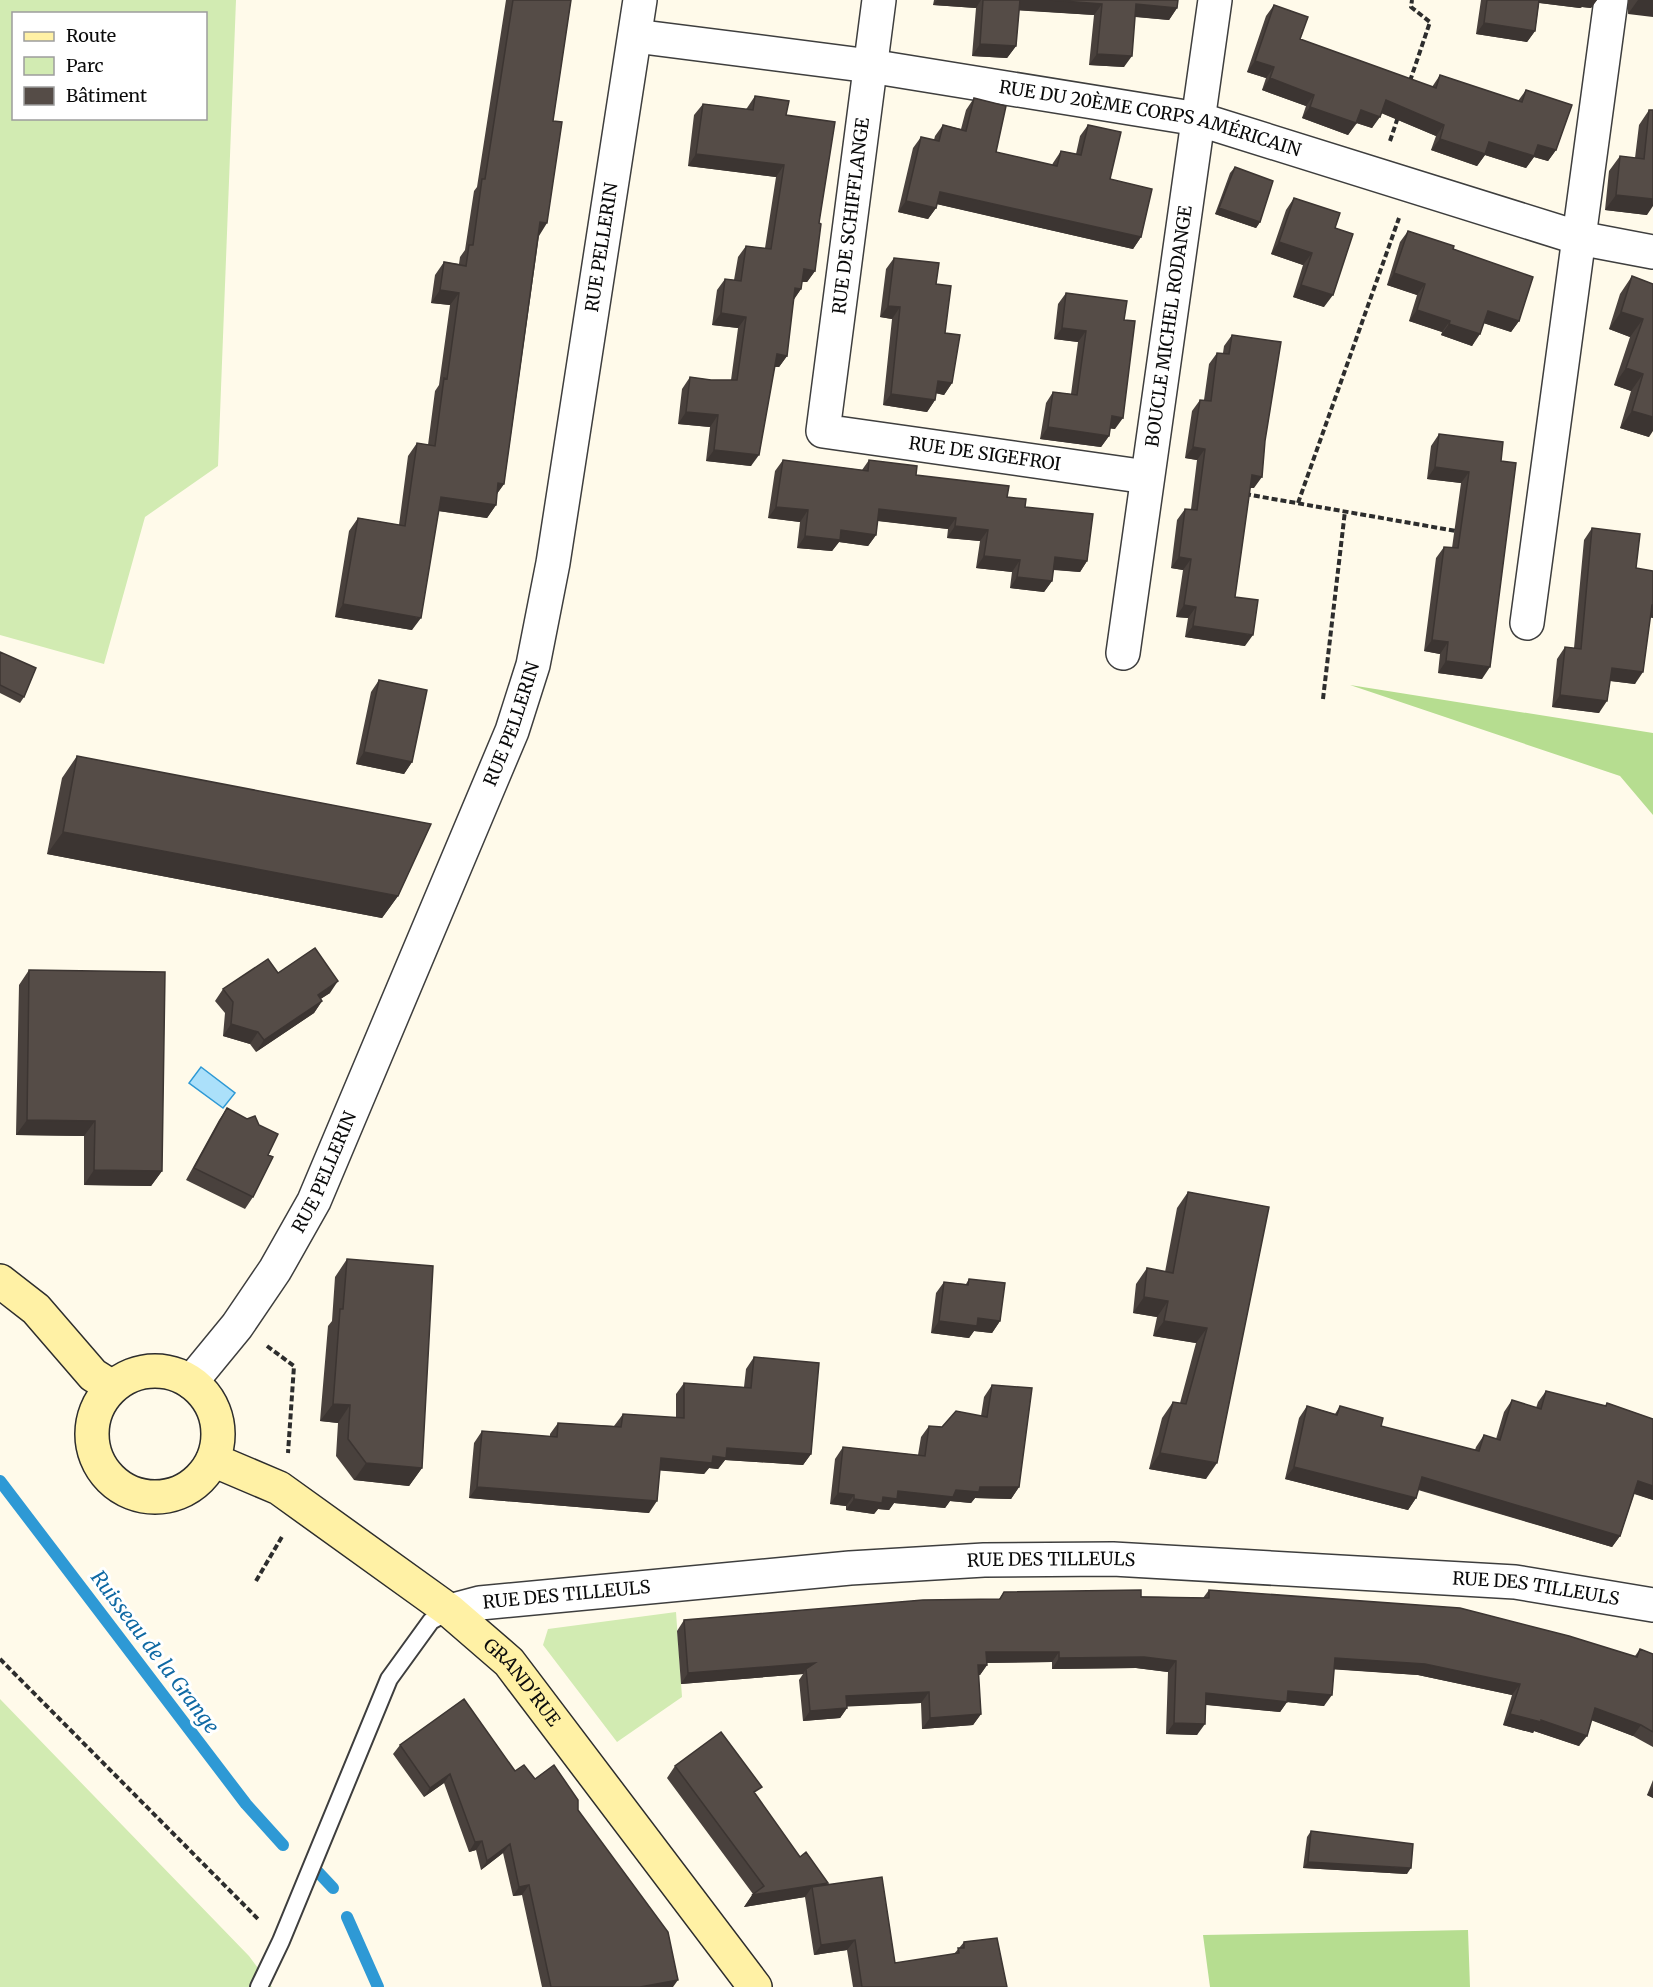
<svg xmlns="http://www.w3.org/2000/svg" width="1653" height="1987" viewBox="0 0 1653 1987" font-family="Merriweather,serif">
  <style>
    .green { fill: #d2ebb2; fill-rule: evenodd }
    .forest { fill: #b6dd90 }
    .water { fill: #abe0fa; stroke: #2e99d5; stroke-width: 1.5 }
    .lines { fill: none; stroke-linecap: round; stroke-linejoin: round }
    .stream { stroke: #2e99d5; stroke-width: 12 }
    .lane-casing { stroke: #3e3e3e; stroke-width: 20 }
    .street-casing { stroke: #3e3e3e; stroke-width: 36 }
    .secondary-casing { stroke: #2d2d2d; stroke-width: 36 }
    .path { stroke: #2d2d2d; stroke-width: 4; stroke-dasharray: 6 3; stroke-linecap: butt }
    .lane { stroke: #fff; stroke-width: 16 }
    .street { stroke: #fff; stroke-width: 33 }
    .secondary { stroke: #fff1a5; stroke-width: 33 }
    .wall { fill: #49413d }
    .shaded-wall { fill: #3c3532 }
    .building { fill: #554c47; stroke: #3c3532; stroke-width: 1.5 }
    .labels { text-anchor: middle; stroke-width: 6; stroke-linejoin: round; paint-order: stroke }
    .street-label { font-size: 18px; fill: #0b0b0b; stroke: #fff }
    .water-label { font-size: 20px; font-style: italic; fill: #0f69a3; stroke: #fff }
  </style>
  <rect width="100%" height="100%" fill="#fffaea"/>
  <!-- green -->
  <path class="green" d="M0,0H236L218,466L145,517L104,664L0,635ZM14,14H206V118H14Z
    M676,1612L682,1697L617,1742L543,1645L548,1629Z
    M0,1699L249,1956L272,1987H0Z"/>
  <!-- forest -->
  <path class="forest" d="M1350,685L1653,733V815L1620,776Z
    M1468,1930L1470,1987H1210L1203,1935Z"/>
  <!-- water -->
  <path class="water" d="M201,1067L235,1093L223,1108L189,1083Z"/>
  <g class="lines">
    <!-- stream -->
    <path class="stream" d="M0,1481L246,1804L283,1845
      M318,1872L333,1888
      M347,1917L378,1987"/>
    <defs>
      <path id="lane" d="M259,1987L281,1941L389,1679L431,1621L450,1611"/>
      <g id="street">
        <path id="s1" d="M879,0L823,431L1147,477"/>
        <path id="s2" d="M635,36L870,66L1198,119L1579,238L1653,252"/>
        <path d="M1527,623L1611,0"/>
        <path id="s3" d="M1123,653L1215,0"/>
        <path id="s4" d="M191,1382L237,1326L275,1270L314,1201L512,731L533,665L553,563L640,0"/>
        <path id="s5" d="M450,1611L480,1603L850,1568L984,1560L1113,1559L1515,1582L1653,1605"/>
      </g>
      <g id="secondary">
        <path d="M0,1281L36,1309L93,1375L112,1387"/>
        <circle cx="155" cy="1434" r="63"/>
        <path id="s6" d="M213,1460L279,1488L450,1611L509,1662L755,1987"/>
      </g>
    </defs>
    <!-- lane casing -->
    <use href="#lane" class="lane-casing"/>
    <!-- street casing -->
    <use href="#street" class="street-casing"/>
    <!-- secondary casing -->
    <use href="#secondary" class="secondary-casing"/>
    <!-- path -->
    <path class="path" d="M1410,81L1430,22L1411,7L1412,0
      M1390,141L1398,117
      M1245,494L1456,531
      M1298,503L1399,218
      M1323,699L1345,511
      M267,1346L294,1366L288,1453
      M256,1581L283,1535
      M0,1659L259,1920"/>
    <!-- lane -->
    <use href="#lane" class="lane"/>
    <!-- street -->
    <use href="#street" class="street"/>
    <!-- secondary -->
    <use href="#secondary" class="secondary"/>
  </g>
  <!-- wall -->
  <path class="wall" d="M506,0H571L553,121L539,236L504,484L497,494L496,505L487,518L438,511L412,630L335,617L349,531L358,518L399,525L408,456L417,443L428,445L435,391L439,385L450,305L431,303L435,275L444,262L459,264L460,257L465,250L474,191L477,187Z
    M934,0H1178L1177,8L1169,20L1135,17L1124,67L1089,65L1094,15L1019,10L1016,46L1007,58L972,56L976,8L933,5Z
    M1481,0H1597L1591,8L1582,7L1580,8L1539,3L1535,31L1527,42L1476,34Z
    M1628,0H1653L1628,14Z
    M1274,5L1300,39L1432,87L1440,75L1518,101L1526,90L1556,150L1548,161L1534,157L1526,168L1485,155L1477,166L1431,150L1436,136L1381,113L1372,128L1357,123L1348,135L1302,118L1306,106L1262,90L1266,78L1247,72L1266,16Z
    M755,96L786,115L819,223L815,271L807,282H802L801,289L793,300L787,356L779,367H775L751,466L706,461L710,427L678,424L682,389L690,377L711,380H731L738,328L712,325L717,290L725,279L734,280L738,257L746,246L765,248L776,177L688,166L694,115L703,104L746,109L747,108Z
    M974,98L996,152L1052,165L1053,163L1061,151L1076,154L1080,136L1088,125L1110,179L1141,237L1133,249L937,204L936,208L928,219L898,212L913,148L921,137L934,140L935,136L943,125L961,129L966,110Z
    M1649,110L1647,215L1605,210L1609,171L1620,156L1635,158L1639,125Z
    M1235,167L1260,222L1256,228L1215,214L1230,173Z
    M1294,198L1335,228L1324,307L1293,297L1303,265L1271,254L1286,210Z
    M1408,231L1453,249L1519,321L1511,332L1484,323L1472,346L1441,335L1442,332L1409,321L1417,295L1387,285L1400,242Z
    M894,258L936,284L945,333L952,383L944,395L936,393L935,400L927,412L883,405L892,319L880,317L886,269Z
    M1632,276L1653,284L1649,437L1620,428L1631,391L1614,385L1630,337L1609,329L1620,294Z
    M1066,293L1124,320L1115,429L1110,428L1109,436L1101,447L1040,439L1046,403L1053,392L1071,394L1078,342L1054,339L1058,304Z
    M1232,335L1254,488H1250L1235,597L1245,646L1185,637L1188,618L1176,617L1183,570L1171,568L1177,520L1185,509H1191L1197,460L1185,458L1192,411L1200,400H1204L1209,364L1217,353H1223L1224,346Z
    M1439,434L1501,461L1482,679L1438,673L1440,654L1424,651L1436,558L1444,547L1452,548L1461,483L1427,479L1431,446Z
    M783,460L862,470L869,460L916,475L1007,497L1025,507L1087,561L1080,572L1053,570L1052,581L1044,592L1010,588L1012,572L976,568L980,541L947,538L948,529L877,521L876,535L868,546L839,542L832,551L797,548L800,522L768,518L775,471Z
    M1592,528L1636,568L1653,571V618L1650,617L1635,684L1610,681L1599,713L1552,707L1557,659L1565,647L1574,648L1584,540Z
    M0,652L24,697L20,703L0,693Z
    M379,680L412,762L404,774L356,764L371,692Z
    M77,756L398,896L382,918L47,854L62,778Z
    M29,970L162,1171L151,1186L84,1185V1136L16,1135L19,985Z
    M278,973L330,993L320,999L322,1001L314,1013L256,1052L250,1044L223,1036L225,1013L215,1001L223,989Z
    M227,1108L268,1155L253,1197L245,1209L186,1180L219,1120Z
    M1188,1192L1269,1207L1206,1479L1149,1469L1162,1418L1173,1402L1180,1403L1196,1343L1153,1336L1157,1317L1133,1313L1136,1284L1147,1268L1165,1272L1177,1208Z
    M347,1259L422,1468L409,1486L354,1480L336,1456L338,1423L320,1421L328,1326L332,1321L335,1277Z
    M969,1279L1000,1321L992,1333L974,1331L969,1338L931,1333L936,1293L944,1282L966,1284Z
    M754,1357L811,1454L803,1465L725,1460L718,1469L709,1468L704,1474L660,1470L649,1513L469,1498L474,1443L482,1431L550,1437V1434L558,1423L614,1426L623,1414L676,1418V1394L684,1383L744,1387L746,1369Z
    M992,1385L1019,1487L1011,1499L975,1498L971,1503L950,1501L945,1508L894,1503L889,1510L878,1509L874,1514L846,1510V1506L830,1504L835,1459L843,1447L918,1455L921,1437L929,1426L942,1427L981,1416L984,1397Z
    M1546,1391L1605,1406L1607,1403L1653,1419V1500L1634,1494L1620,1536L1612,1547L1418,1490L1416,1498L1408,1510L1285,1479L1299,1418L1307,1406L1335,1414L1340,1406L1381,1426L1475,1450L1476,1447L1484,1435L1496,1439L1504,1412L1512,1400L1536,1408L1538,1402Z
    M1209,1590L1635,1656L1640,1649L1653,1654V1747L1633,1736L1592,1720L1579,1746L1534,1731L1533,1733L1503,1725L1512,1695L1418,1675L1334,1669L1324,1706L1287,1702L1280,1712L1206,1705L1197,1735L1166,1734L1168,1672L1136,1668L1052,1669V1662L987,1663V1665L980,1675H978L981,1714L973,1725L922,1729L921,1703L847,1706V1708L840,1718L803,1721L799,1680L803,1674L681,1684L677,1631L684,1620L999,1599L1004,1592L1203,1598Z
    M400,1745L515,1771L535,1779L578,1810L673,1987H542L522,1895L513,1896L503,1853L481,1870L476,1850L469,1852L444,1783L424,1797L393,1754Z
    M675,1766L800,1857L827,1885L895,1963L954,1954L964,1942L1007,1987H853L847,1950L814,1955L805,1897L744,1907L753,1894L667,1778Z
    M1653,1780V1798L1647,1795Z
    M1311,1831L1407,1874L1303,1868L1307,1837Z"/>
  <!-- shaded-wall -->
  <path class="shaded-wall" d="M937,0H981L976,8L933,5Z
    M1018,0H1050L1102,4L1094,15L1012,10Z
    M1534,0H1597L1591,8L1582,7L1580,8L1532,2Z
    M1638,0H1653V17L1628,14Z
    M1136,4L1177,8L1169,20L1128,16Z
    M1484,23L1535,31L1527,42L1476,34Z
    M980,44L1016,46L1007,58L972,56Z
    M1097,54L1132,56L1124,67L1089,65Z
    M1255,61L1274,67L1266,78L1247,72Z
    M1270,78L1314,95L1306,106L1262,90Z
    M1386,100L1444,125L1436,136L1377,111Z
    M1310,107L1356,123L1348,135L1302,118Z
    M1361,110L1380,117L1372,128L1353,122Z
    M1440,139L1538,145L1556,150L1548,161L1534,157L1526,168L1485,155L1477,166L1431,150Z
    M696,154L784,165L776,177L688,166Z
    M940,192L1141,237L1133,249L932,203Z
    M1616,195L1653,199V206L1647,215L1605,210Z
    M906,201L936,208L928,219L898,212Z
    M1219,208L1260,222L1256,228L1215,214Z
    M540,222L547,223L539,236L531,235Z
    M1279,242L1312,253L1303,265L1271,254Z
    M804,269L815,271L807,282L796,281Z
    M1394,273L1425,284L1417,295L1387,285Z
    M1301,285L1333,295L1324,307L1293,297Z
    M795,288L801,289L793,301Z
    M440,290L459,293L450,305L431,303Z
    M888,306L900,307L892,319L880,317Z
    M1417,310L1450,321L1442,332L1409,321Z
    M1488,311L1519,321L1511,332L1480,322Z
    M1621,312L1643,319L1630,337L1609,329Z
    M721,313L746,317L738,328L712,325Z
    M1449,324L1480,334L1472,346L1441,335Z
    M1062,328L1086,331L1078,342L1054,339Z
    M777,354L787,356L779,367L769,366Z
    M1626,368L1643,374L1631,391L1614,385Z
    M938,381L952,383L944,395L930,392Z
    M891,394L935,400L927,412L883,405Z
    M1632,411L1653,417V431L1649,437L1620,428Z
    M686,412L718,415L710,427L678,424Z
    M1112,416L1123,418L1115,429L1104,428Z
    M1048,427L1109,436L1101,447L1040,439Z
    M1193,447L1205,449L1197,460L1185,458Z
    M714,450L759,455L751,466L706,461Z
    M1435,467L1469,472L1461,483L1427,479Z
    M1252,475L1262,477L1254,488L1244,487Z
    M498,483L504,484L495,496Z
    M441,497L496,505L487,518L432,510Z
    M776,507L808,510L800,522L768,518Z
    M879,509L956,518L948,529L871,520Z
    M955,526L988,530L980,541L947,538Z
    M841,530L876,535L868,546L839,542L832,551L797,548L805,536Z
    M984,556L1020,560L1012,572L976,568Z
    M1055,557L1087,561L1080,572L1047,569Z
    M1179,557L1191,559L1183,570L1171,568Z
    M1017,577L1052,581L1044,592L1010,588Z
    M343,604L421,618L412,630L335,617Z
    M1184,605L1196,607L1188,618L1176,617Z
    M1652,605H1653V618L1644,616Z
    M1193,626L1253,635L1245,646L1185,637Z
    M1432,640L1448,642L1440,654L1424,651Z
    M1446,661L1490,667L1482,679L1438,673Z
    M1612,668L1643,672L1635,684L1603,680Z
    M1560,695L1607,701L1599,713L1552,707Z
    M364,752L412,762L404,774L356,764Z
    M63,832L398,896L382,918L47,854Z
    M338,981L330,993L310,1006L318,995Z
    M322,1001L314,1013L256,1052L264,1040Z
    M231,1024L258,1032L250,1044L223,1036Z
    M27,1120L95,1121L84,1136L16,1135Z
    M94,1170L162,1171L151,1186L84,1185Z
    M1144,1297L1168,1301L1157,1317L1133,1313Z
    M978,1318L1000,1321L992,1333L974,1331L969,1338L931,1333L939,1321Z
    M1164,1321L1207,1328L1196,1343L1153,1336Z
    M333,1404L350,1405L338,1423L320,1421Z
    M727,1448L811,1454L803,1465L725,1460L718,1469L709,1468L704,1474L653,1470L661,1458L713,1456Z
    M1160,1453L1217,1463L1206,1479L1149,1469Z
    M366,1463L422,1468L409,1486L354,1480Z
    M1294,1467L1416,1498L1408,1510L1285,1479Z
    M1422,1477L1620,1536L1612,1547L1414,1488Z
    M1638,1481L1653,1486V1500L1630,1492Z
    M477,1487L657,1501L649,1513L469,1498Z
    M980,1487H1019L1011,1499L975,1498L971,1503L950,1501L945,1508L894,1503L889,1510L878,1509L874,1514L846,1510L854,1499L898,1491L956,1490Z
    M838,1493L854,1495L846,1506L830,1504Z
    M986,1652H1059L1052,1662L979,1663Z
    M1144,1657L1176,1661L1168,1672L1136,1668L1052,1669L1059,1658Z
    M1335,1658L1425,1664L1520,1684L1512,1695L1418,1675L1328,1669Z
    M815,1663L806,1669L803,1674L681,1684L688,1673Z
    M978,1665H987L980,1675L970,1676Z
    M1288,1691L1332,1695L1324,1706L1287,1702L1280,1712L1199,1704L1206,1693Z
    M929,1692L921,1703L839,1707L846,1696Z
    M847,1708L840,1718L803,1721L810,1711Z
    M1595,1708L1641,1725L1633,1736L1588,1719Z
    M981,1714L973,1725L922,1729L930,1718Z
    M1510,1714L1541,1720L1587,1736L1579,1746L1534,1731L1533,1733L1503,1725Z
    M1174,1723L1205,1724L1197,1735L1166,1734Z
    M450,1774L444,1783L424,1797L430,1788Z
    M1653,1787V1798L1647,1795Z
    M482,1841L476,1850L469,1852L475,1842Z
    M510,1844L503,1853L481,1870L487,1861Z
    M1308,1862L1411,1868L1407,1874L1303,1868Z
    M828,1883L820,1895L812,1887L805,1897L744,1907L752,1895Z
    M529,1885L522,1895L513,1896L519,1887Z
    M855,1940L847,1950L814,1955L821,1945Z
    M678,1980L673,1987H640Z"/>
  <!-- building -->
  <path class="building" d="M513,0H571L553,121L562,122L547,223L540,222L504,484L498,483L496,505L441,497L421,618L343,604L358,518L405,526L417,443L435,446L444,378L447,379L459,293L440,290L444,262L466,266L469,245H473L482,179H485Z
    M983,0H1020L1016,46L980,44Z
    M1050,0H1178L1177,8L1136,4L1132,56L1097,54L1102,4Z
    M1487,0H1539L1535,31L1484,23Z
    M1274,5L1308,17L1300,39L1436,88L1440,75L1522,102L1526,90L1572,105L1556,150L1538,145L1534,156L1489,142L1485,154L1440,139L1444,125L1386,100L1380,117L1361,110L1356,123L1310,107L1314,95L1270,78L1274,67L1255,61Z
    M755,96L789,101L786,115L835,122L819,223L821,224L815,271L804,269L801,289L795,288L787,356L777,354L759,455L714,450L718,415L686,412L690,377L711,380H737L746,317L721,313L725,279L741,281L746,246L771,249L784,165L696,154L703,104L753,110Z
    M974,98L1006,106L996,152L1057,166L1061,151L1081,155L1088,125L1121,132L1110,179L1152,189L1141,237L940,192L936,208L906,201L921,137L939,141L943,125L966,131Z
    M1649,110H1653V199L1616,195L1620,156L1644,159Z
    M1235,167L1273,181L1260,222L1219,208Z
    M1294,198L1340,213L1335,228L1353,234L1333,295L1301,285L1312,253L1279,242Z
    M1408,231L1454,246L1453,249L1533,277L1519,321L1488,311L1480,334L1449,324L1450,321L1417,310L1425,284L1394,273Z
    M894,258L939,263L936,284L951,286L945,333L960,335L952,383L938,381L935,400L891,394L900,307L888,306Z
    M1632,276L1653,284V417L1632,411L1643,374L1626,368L1643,319L1621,312Z
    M1066,293L1127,301L1124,320L1135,321L1123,418L1112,416L1109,436L1048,427L1053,392L1077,395L1086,331L1062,328Z
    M1232,335L1281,342L1265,441L1262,477L1252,475L1235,597L1258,600L1253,635L1193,626L1196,607L1184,605L1191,559L1179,557L1185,509L1197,510L1205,449L1193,447L1200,400L1211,401L1217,353L1229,354Z
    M1439,434L1503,442L1501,461L1516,463L1490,667L1446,661L1448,642L1432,640L1444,547L1458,548L1469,472L1435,467Z
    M783,460L868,471L869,460L917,466L916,475L1009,486L1007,497L1026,499L1025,507L1093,514L1087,561L1055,557L1052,581L1017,577L1020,560L984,556L988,530L955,526L956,518L879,509L876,535L841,530L840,540L805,536L808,510L776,507Z
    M1592,528L1640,534L1636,568L1653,571V605H1652L1643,672L1612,668L1607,701L1560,695L1565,647L1581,649Z
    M0,652L36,668L24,697L0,685Z
    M379,680L427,690L412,762L364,752Z
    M77,756L431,824L398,896L63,832Z
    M315,948L338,981L318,995L322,1001L264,1040L258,1032L231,1024L233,1002L223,989L268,959L278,973Z
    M29,970L165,972L162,1171L94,1170L95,1121L27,1120Z
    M227,1108L247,1119L255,1116L259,1125L278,1134L268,1155L273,1157L253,1197L194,1168Z
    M1188,1192L1269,1207L1217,1463L1160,1453L1173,1402L1186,1404L1207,1328L1164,1321L1168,1301L1144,1297L1147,1268L1173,1273Z
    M347,1259L433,1266L422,1468L366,1463L348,1439L350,1405L333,1404L340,1309H343Z
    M969,1279L1005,1283L1000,1321L978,1318L977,1326L939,1321L944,1282L968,1285Z
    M754,1357L819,1363L811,1454L727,1448L726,1458L713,1456L712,1463L661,1458L657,1501L477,1487L482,1431L557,1437L558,1423L621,1427L623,1414L684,1418V1383L751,1388Z
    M992,1385L1032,1388L1019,1487H980L979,1492L956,1490L953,1497L898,1491L897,1499L883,1497L882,1503L854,1499V1495L838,1493L843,1447L925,1456L929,1426L942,1427L956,1411L987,1417Z
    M1546,1391L1606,1406L1607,1403L1653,1419V1486L1638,1481L1620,1536L1422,1477L1416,1498L1294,1467L1307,1406L1337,1415L1340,1406L1383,1418L1381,1426L1479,1451L1484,1435L1500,1440L1512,1400L1541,1409Z
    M1141,1590V1597L1209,1598V1590L1460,1608L1569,1636L1637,1657L1640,1649L1653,1654V1732L1641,1725L1595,1708L1587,1736L1541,1720V1722L1510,1714L1520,1684L1425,1664L1335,1658L1332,1695L1288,1691L1287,1702L1206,1693L1205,1724L1174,1723L1176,1661L1144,1657L1059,1658V1652H986L987,1665H978L981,1714L930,1718L929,1692L846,1696L847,1708L810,1711L806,1669L815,1663L688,1673L684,1620L923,1600L1000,1599L1004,1592Z
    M464,1699L515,1771L524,1765L535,1779L554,1765L578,1800V1810L668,1932L678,1980L640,1987H551L529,1885L519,1887L510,1844L487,1861L482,1841L475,1842L450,1774L430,1788L400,1745Z
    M721,1732L762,1787L754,1792L800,1857L806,1852L828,1883L752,1895L764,1886L675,1766Z
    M1311,1831L1413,1844L1411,1868L1308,1862Z
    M882,1877L895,1963L959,1953L958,1948H964V1942L997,1938L1007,1987H862L855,1940L821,1945L812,1887Z"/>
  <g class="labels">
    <!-- street labels -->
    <g class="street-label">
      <text dy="6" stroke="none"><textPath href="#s2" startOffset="522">RUE DU 20ÈME CORPS AMÉRICAIN</textPath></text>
      <text transform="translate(851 216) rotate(-83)" y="6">RUE DE SCHIFFLANGE</text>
      <text dy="6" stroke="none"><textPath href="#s4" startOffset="1222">RUE PELLERIN</textPath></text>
      <text dy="6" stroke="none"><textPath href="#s3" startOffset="330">BOUCLE MICHEL RODANGE</textPath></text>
      <text dy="6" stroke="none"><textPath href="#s1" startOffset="598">RUE DE SIGEFROI</textPath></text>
      <text dy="6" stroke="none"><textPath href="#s4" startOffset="736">RUE PELLERIN</textPath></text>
      <text dy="6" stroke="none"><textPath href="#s4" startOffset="250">RUE PELLERIN</textPath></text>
      <text dy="6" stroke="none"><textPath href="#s5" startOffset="604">RUE DES TILLEULS</textPath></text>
      <text dy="6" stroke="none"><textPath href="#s5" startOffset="1090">RUE DES TILLEULS</textPath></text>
      <text dy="6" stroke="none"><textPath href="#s5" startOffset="118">RUE DES TILLEULS</textPath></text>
      <text dy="6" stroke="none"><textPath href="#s6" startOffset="384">GRAND'RUE</textPath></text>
    </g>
    <!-- water labels -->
    <g class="water-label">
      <text transform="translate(155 1652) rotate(53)" y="7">Ruisseau de la Grange</text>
    </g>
  </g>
  <!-- legend -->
  <rect x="12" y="12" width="195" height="108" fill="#ffffff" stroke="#9d9d9d" stroke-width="1.5"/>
  <rect x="24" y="32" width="30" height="9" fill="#fff1a5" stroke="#9d9d9d" stroke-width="1.5"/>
  <text x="66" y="42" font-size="18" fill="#0b0b0b">Route</text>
  <rect x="24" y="57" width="30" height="18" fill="#d2ebb2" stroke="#9d9d9d" stroke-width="1.5"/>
  <text x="66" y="72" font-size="18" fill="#0b0b0b">Parc</text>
  <rect x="24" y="87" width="30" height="18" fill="#554c47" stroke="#9d9d9d" stroke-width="1.5"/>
  <text x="66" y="102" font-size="18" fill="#0b0b0b">Bâtiment</text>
</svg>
